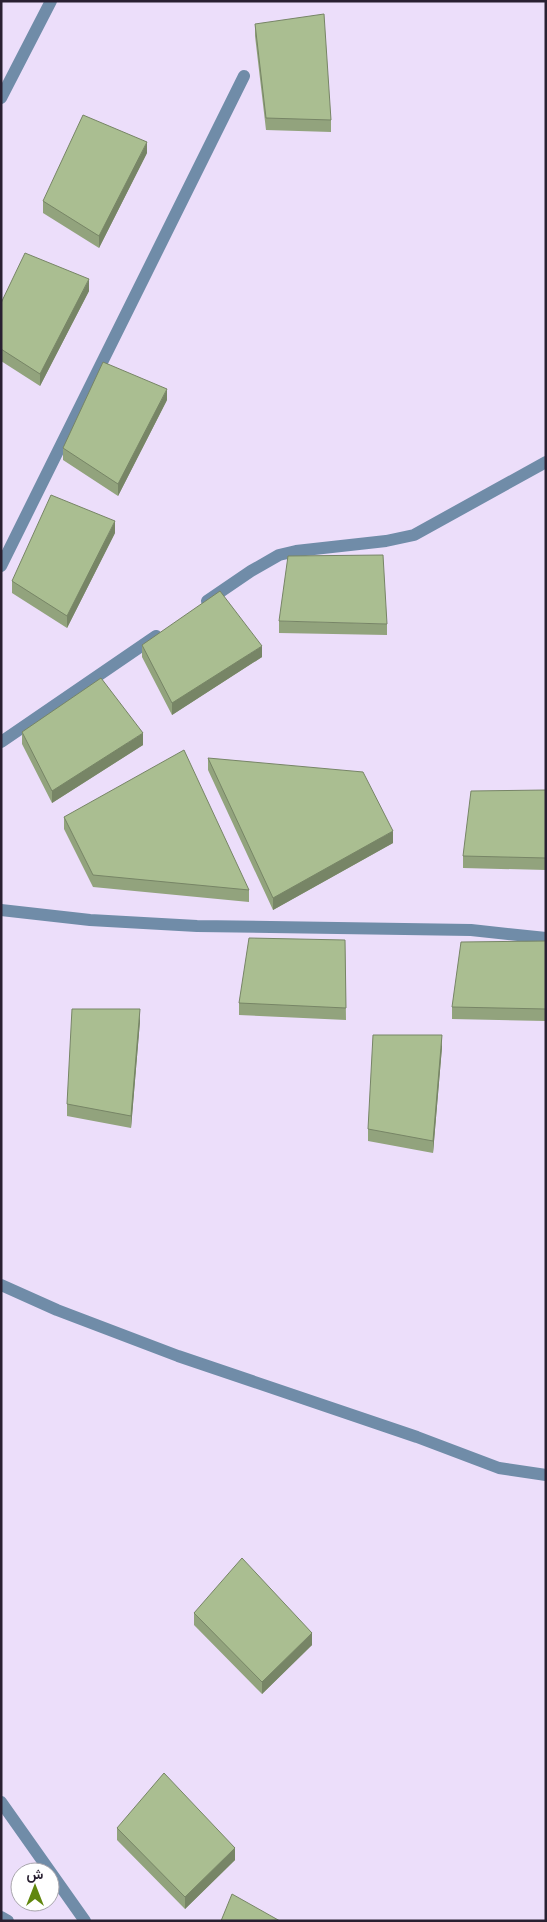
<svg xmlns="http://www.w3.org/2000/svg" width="547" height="1922" viewBox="0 0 547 1922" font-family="Merriweather,Vazirmatn,serif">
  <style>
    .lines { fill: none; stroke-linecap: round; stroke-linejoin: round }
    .minor { stroke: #708ca8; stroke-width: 12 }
    .wall { fill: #92a37d }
    .shaded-wall { fill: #778566 }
    .building { fill: #aabe91; stroke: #778566 }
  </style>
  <rect width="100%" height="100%" fill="#ecdefa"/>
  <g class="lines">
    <!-- minor -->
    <path class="minor" d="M1,98L51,1
      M1,566L244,76
      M207,601L251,571L279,555L296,551L386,541L414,535L546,462
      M1,742L156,636
      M1,910L90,920L197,926L471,930L546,938
      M1,1285L57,1310L178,1356L417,1437L499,1468L546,1475
      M1,1802L85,1921
      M1,1917L8,1921"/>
  </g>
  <!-- wall -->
  <path class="wall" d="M255,24L331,120V132L266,130L255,36Z
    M147,153L99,248L43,213V201Z
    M89,291L40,386L1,361V303Z
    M167,400L118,496L63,460V448Z
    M115,533L67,628L12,593V581Z
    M279,621L387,624V635L279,633Z
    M142,645L262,657L172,715L142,657Z
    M22,732L143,745L52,803L22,744Z
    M208,758L393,843L273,910L208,770Z
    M546,790V870L463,868V856Z
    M64,817L249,890V902L93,887L64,829Z
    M345,940L346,1020L239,1015V1003Z
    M546,941V1021L452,1019V1007Z
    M140,1021L131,1128L67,1116V1104Z
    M442,1047L433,1153L368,1141V1129Z
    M194,1613L312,1645L262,1694L194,1625Z
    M117,1828L235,1860L185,1909L117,1840Z"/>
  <!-- shaded-wall -->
  <path class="shaded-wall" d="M147,142V153L99,248V236Z
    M89,279V291L40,386V374Z
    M167,389V400L118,496V484Z
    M115,521V533L67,628V616Z
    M262,646V657L172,715V703Z
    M143,733V745L52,803V791Z
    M393,831V843L273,910V898Z
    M140,1009V1021L131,1128V1116Z
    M442,1035V1047L433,1153V1141Z
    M312,1633V1645L262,1694V1682Z
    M235,1848V1860L185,1909V1897Z"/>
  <!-- building -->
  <path class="building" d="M324,14L331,120L266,118L255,24Z
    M83,115L147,142L99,236L43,201Z
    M25,253L89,279L40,374L1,349V303Z
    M103,362L167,389L118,484L63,448Z
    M51,495L115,521L67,616L12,581Z
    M383,555L387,624L279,621L288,556Z
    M220,591L262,646L172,703L142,645Z
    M101,678L143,733L52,791L22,732Z
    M184,750L249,890L93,875L64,817Z
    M208,758L363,772L393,831L273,898Z
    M546,790V858L463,856L471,791Z
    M249,938L345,940L346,1008L239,1003Z
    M546,941V1009L452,1007L461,942Z
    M72,1009H140L131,1116L67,1104Z
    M373,1035H442L433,1141L368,1129Z
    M242,1558L312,1633L262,1682L194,1613Z
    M164,1773L235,1848L185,1897L117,1828Z
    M232,1894L280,1921H221Z"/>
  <!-- border -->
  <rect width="547" height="1922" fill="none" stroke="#292031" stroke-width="5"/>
  <!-- north arrow -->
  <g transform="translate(35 1887)"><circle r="24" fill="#ffffff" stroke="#a9a6ad"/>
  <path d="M0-4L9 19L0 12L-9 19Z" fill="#61870e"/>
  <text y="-8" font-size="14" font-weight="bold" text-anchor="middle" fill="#292031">ش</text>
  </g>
</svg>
